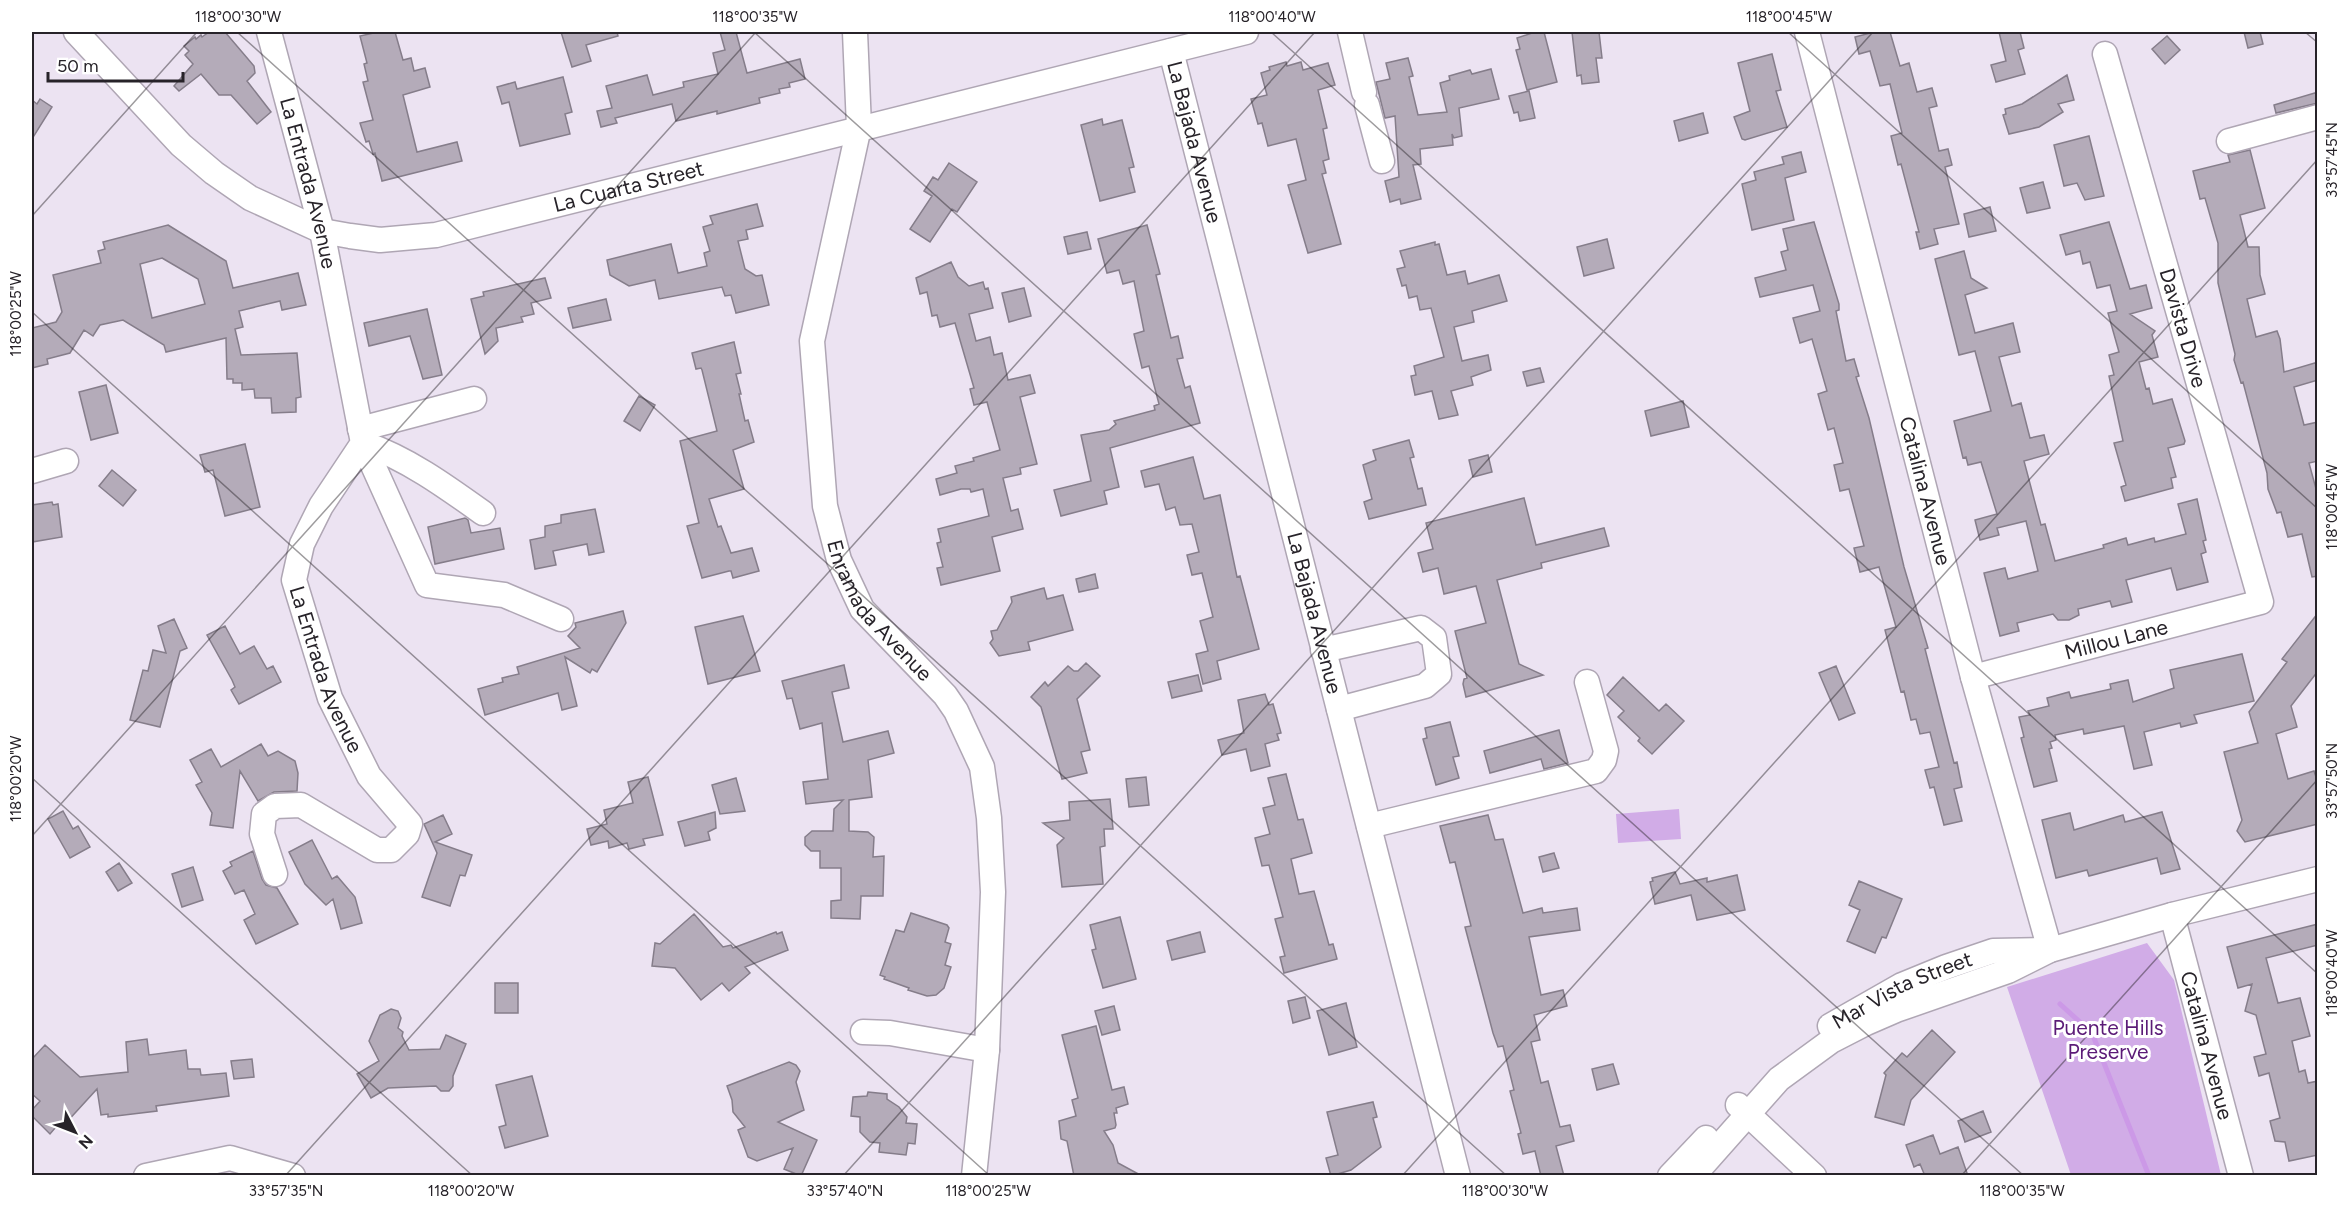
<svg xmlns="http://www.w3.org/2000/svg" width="2349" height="1207" viewBox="0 0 2349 1207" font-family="Figtree,sans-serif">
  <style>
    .green { fill: #d1ace7 }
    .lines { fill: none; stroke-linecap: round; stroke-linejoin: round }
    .stream { stroke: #cc99e7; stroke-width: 5 }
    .building { fill: #b4abb9; stroke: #857d8a; stroke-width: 1.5; fill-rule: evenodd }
    .minor-casing { stroke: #afa6b4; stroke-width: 27 }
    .minor { stroke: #fff; stroke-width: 24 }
    .ticks { fill: none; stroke: #272329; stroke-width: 1.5; stroke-opacity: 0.45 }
    .labels { text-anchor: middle; stroke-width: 6; stroke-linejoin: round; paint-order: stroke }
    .street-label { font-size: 21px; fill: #272329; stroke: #fff }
    .park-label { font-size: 21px; fill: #5b1b77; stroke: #fff }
    .neatline { fill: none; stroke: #272329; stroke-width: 2 }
    .ticks-label { font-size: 15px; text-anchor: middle; fill: #272329 }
  </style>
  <rect width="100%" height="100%" fill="#ece3f2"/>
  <!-- green -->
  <path class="green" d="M1679,809L1681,839L1618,843L1616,814Z
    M2147,943L2174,980L2221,1175H2071L2007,987Z"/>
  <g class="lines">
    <!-- stream -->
    <path class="stream" d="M2060,1004L2092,1033L2149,1176"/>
  </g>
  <!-- building -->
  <path class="building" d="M209,32H225L254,66L255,73L247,81L271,112L257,124L231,95H219L201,74L179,91L174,86L193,64L185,55L189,51L184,46L195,37L196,39L201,35L202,37Z
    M378,32H395L403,60L411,58L414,71L425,68L430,87L403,95L417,152L457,142L462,161L382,181L375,153L373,154L369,141L366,142L360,123L373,120L363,82L368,81L364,64L367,63L360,36Z
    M561,32H617L618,36L586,45L591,61L572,67Z
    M720,32H736L747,73L800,59L805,79L789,83L790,87L779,89L780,93L759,98L760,103L717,114V111L676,121L672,104L615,118L617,123L601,127L597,111L612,108L606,86L647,75L653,95L684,87L683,82L718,74L713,53L725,50Z
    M1535,32H1544L1557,82L1527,90L1516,50L1520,49L1517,38Z
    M1572,32H1599L1602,58H1596L1599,82L1582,84L1581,75L1577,76Z
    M1874,32H1890L1900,66L1909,63L1917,92L1932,88L1937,106L1929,108L1939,151L1948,149L1952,165L1945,167L1959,224L1934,229L1938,244L1920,249L1916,232H1919L1901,164L1898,165L1891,136L1902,133L1890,84L1880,86L1870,51L1859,54L1855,37Z
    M1999,32H2020L2024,48L2018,50L2025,74L1996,82L1991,65L2006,61Z
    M2244,32H2260L2263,44L2248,48Z
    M2167,36L2180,50L2165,64L2152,49Z
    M1772,54L1781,90L1776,91L1787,127L1745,140L1742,139L1734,117L1750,111L1738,63Z
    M1408,58L1413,76L1409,77L1418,115L1447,112L1440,83L1450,80L1449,76L1470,70L1472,74L1491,69L1499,99L1459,108L1462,136L1454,138L1452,134L1453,145L1420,149L1421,164L1413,165L1421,199L1401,204L1400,199L1390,202L1385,181L1399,177L1395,116L1385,118L1376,82L1390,79L1386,63Z
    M1286,62L1287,66L1301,62L1303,70L1328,63L1335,85L1318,90L1327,128L1323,129L1329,159L1323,161L1326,173L1322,174L1341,244L1308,253L1288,185L1306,180L1296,139L1268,146L1262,123L1258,124L1251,99L1267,95L1261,73L1270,70L1269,67Z
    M2067,75L2074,100L2058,104L2063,112L2039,127L2009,134L2003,115L2006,114L2005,109L2022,104Z
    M563,77L572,112L565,114L570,134L520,146L509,102L502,104L497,87L515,82L517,89Z
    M1529,91L1535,118L1520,121L1518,112L1514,113L1509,96Z
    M2318,92V103L2276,113L2274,105Z
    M40,99L52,107L32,139V100L37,104Z
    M1703,113L1708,133L1679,141L1674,121Z
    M1102,119L1103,125L1122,120L1134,167L1129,168L1135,192L1100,201L1081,125Z
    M2089,136L2104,196L2085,200L2077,183L2064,186L2054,145Z
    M2250,150L2265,208L2240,215L2248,247H2259L2260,275L2265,294L2247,299L2256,337L2277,331L2280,339L2284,372L2318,362V380L2294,387L2304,425L2318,422V461L2309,463L2318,496V576L2312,577L2302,534L2288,537L2281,512L2277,513L2268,489L2267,473L2243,382L2241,383L2234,360L2235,354L2218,283V243L2205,198L2200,199L2193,171L2230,162L2228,155Z
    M1801,152L1806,172L1785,178L1794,220L1752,230L1742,184L1756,180L1754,172L1784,164L1782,157Z
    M949,163L977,182L957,212L952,209L930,242L910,229L932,196L924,191L933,177L938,180Z
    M2043,182L2050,208L2027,213L2020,188Z
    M757,204L763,226L746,230L748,239L738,241L745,269L756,276L762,275L769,305L736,313L731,295L725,296L722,287L659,299L655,280L629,286L610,275L607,260L671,244L678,273L707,266L704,253L710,251L703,227L713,224L710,216Z
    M1990,207L1996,231L1969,237L1964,214Z
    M1814,222L1839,304V310L1836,311L1846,361L1854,359L1859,376L1856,377L1869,418L1904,567L1928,648L1925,649L1954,763L1957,762L1962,787L1954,789L1962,821L1944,825L1934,787L1930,788L1925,770L1939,767L1930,732L1920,734L1916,719L1911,720L1904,691L1901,692L1885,630L1896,627L1879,567L1860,572L1854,548L1864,546L1849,489L1840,491L1834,465L1843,463L1834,428L1828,430L1818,394L1827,391L1812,339L1800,343L1793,318L1820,311L1813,285L1760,297L1755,278L1786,270L1781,252L1788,250L1783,229Z
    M2109,222L2130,289L2146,285L2152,308L2130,314L2155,331L2152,335L2158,357L2139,362L2146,389L2149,388L2153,404L2172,399L2185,441L2184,444L2168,448L2176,477L2171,478L2173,488L2125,501L2121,487L2126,485L2114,443L2123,441L2109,376L2114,375L2109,355L2119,352L2108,313L2117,311L2110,285L2097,288L2090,262L2083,264L2080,251L2066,255L2060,235Z
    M168,225L226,261L233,288L298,273L306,305L282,310L280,301L239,311L243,327L235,329L241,355L297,353L301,397L296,398V412L272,413L271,398H255L254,389L242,390V383H233V379H227L226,338L166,352L164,345L123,320L100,325L93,336L84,330L70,353L47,359L48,364L32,368V328L56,322L62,312L53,275L101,263L98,251L105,249L103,242ZM162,258L198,279L205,304L152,318L140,264Z
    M1147,225L1160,274L1156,275L1171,338L1178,336L1183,358L1177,359L1185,388L1190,386L1200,423L1110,448L1119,487L1104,491L1107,504L1061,516L1054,490L1091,481L1081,435L1109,430L1116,424L1114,421L1155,410L1154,406L1159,404L1149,366L1142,368L1134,334L1144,331L1134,281L1123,284L1119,270L1107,273L1098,239Z
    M1087,232L1091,249L1068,254L1064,237Z
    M1607,239L1614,268L1584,276L1577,247Z
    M1435,242V245L1439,244L1447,275L1465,271L1468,284L1499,275L1507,301L1472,311L1474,322L1454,327L1462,361L1488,355L1491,370L1471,377L1473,385L1451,391L1458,415L1439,419L1432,391L1415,395L1411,376L1416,375L1414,366L1444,357L1431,308L1420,310L1417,296L1409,298L1406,285L1402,286L1397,269L1405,267L1400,251Z
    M1964,251L1971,278L1987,288L1965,295L1975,333L2013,323L2020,352L1999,357L2012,406L2021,403L2030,438L2044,435L2049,454L2024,461L2041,525L2045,524L2055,561L2104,548L2103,545L2126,538L2128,545L2154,538L2155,542L2186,534L2178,504L2197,499L2206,540L2203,541L2206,552L2201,554L2208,582L2177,590L2171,568L2126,580L2132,602L2112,607L2110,601L2078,609L2079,615L2069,620H2058L2053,614L2017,623L2019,631L2000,636L1984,573L2005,568L2008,579L2038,571L2026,521L1997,528L1999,535L1980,540L1975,520L1997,514L1981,462L1968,465L1966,457L1963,458L1954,421L1991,411L1975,351L1959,355L1935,259Z
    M951,262L958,277L969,286L983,282L985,289L988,288L993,308L969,314L976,341L990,337L994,355L1002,353L1008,380L1030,375L1035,393L1020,397L1037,464L1020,468L1021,474L1003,478L1011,511L1018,509L1023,529L992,537L1000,571L941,585L937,568L943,567L937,543L941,542L938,529L989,516L983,489L971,492L970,489H961L940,495L936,479L957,473L955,466L974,461L973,458L1000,450L987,402L974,405L970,389L974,388L955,323L940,327L937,315L932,316L927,292L920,294L916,278Z
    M545,278L551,298L531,303L534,314L521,317L523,322L496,328L498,341L485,354L471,299L484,296L483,292Z
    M1024,288L1031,316L1009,322L1002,293Z
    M606,299L611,320L573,328L568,308Z
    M427,309L442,375L423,379L410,336L369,346L364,323Z
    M734,342L741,373L736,374L741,394H739L745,421L748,420L754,442L733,450L744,489L709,499L718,527L721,526L731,553L752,548L759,571L733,578L731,571H729L702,578L687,526L699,523L680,441L717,431L702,370L701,368L696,369L692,353Z
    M1540,368L1544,382L1527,386L1523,372Z
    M106,385L118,433L91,440L79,392Z
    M639,396L655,405L640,431L624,421Z
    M1683,401L1689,427L1651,436L1645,411Z
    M1409,440L1414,457L1410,458L1418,489L1422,488L1426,505L1369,519L1364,502L1372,499L1363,465L1376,460L1373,450Z
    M245,444L260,507L225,516L213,470L205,472L200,455Z
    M1488,455L1492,472L1473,477L1469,460Z
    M1193,457L1204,499L1220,495L1237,577L1240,576L1259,649L1217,661L1221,679L1203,684L1196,654L1208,651L1200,621L1213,617L1202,573L1192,575L1187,555L1199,552L1192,524L1180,525L1175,507L1166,510L1159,484L1145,487L1141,471Z
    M112,470L136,490L123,506L99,486Z
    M1524,498L1536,545L1604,528L1609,546L1541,563L1542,568L1497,580L1519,664L1543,675L1466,697L1463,684L1464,679L1467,678L1455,631L1486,623L1476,586L1444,594L1438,568L1423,572L1418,553L1433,549L1426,523Z
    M52,502L53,505L58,504L62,537L32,542V505Z
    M595,509L604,552L589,555L587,544L553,551L556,565L535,569L530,540L545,537V526L561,523V515Z
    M465,518L468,520L471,533L500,528L504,549L435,564L428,527Z
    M1095,574L1098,588L1079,592L1076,579Z
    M1044,588L1047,599L1063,595L1073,630L1028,642L1030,650L999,656L990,643L993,639L991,631L997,630L1012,602L1011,597Z
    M623,611L626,623L597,672L592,669L590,673L565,657L577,706L562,710L558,693L485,715L478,689L503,682L502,678L519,674L517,667L580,648L568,636L576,627L575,623Z
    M2318,613V671L2291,706L2297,727L2276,734L2288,779L2314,771L2318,783V824L2245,842L2237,831L2242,820L2224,752L2258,743L2249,712L2287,662L2282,659Z
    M743,616L760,671L708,684L695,627Z
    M174,619L187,648L180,651L160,727L130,720L143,670L148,671L153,650L166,653L158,626Z
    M225,626L240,654L254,646L267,669L273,666L281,682L239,704L231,690L235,687L232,680L207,635Z
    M2242,654L2254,701L2194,715L2197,723L2181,727L2180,723L2144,732L2152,765L2134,769L2124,726L2084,734L2083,729L2055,735L2056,740L2050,742L2052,748L2049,749L2057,781L2034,787L2021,738L2024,737L2019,717L2030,715L2028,711L2049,706L2047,698L2069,692L2071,698L2111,689L2110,684L2128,680L2133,702L2174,688L2170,670Z
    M1086,663L1100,676L1077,699L1090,750L1081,752L1087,773L1062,779L1041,707L1031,697L1045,682L1048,686L1068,666L1074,671H1078Z
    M844,665L849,688L832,692L843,742L888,731L894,753L868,760L872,797L849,800V831L868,832L874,837L873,857L884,856L883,896H861L860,919L831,918V901L841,900V868H820V851H811L805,845V837L812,831H833L834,809L843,800L806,804L803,782L828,779L822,723L800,729L792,698L787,699L782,681Z
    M1836,666L1855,713L1839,720L1819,673Z
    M1198,675L1202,691L1172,698L1168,682Z
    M1623,677L1659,711L1666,704L1684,721L1652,754L1638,741L1640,738L1618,717L1624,711L1607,695Z
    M1265,694L1269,705L1273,704L1281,733L1277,734L1279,740L1265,744L1270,766L1251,771L1246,749L1222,755L1218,740L1244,733L1238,700Z
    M1450,722L1459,756L1453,757L1459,778L1436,785L1423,739L1427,738L1425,728Z
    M1559,730L1568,763L1544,769L1541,759L1490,773L1484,751Z
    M261,744L268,756L278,751L295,761L298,773L297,791L274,792L258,801L240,771L233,828L210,825L212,813L196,785L202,782L190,760L211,749L221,767Z
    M1286,774L1298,820L1303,819L1312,853L1291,859L1299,894L1314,891L1329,945L1333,944L1337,959L1284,973L1280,957L1285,956L1275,919L1283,917L1269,865L1262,866L1255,838L1270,834L1263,808L1275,805L1268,778Z
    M648,777L663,835L643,839L645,845L629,849L627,843L609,848L608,841L591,845L587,829L607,824L604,810L633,803L628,782Z
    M1146,777L1149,805L1129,807L1126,779Z
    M736,778L745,811L720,814L712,785Z
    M1110,799L1113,829H1104L1105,846L1100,847L1103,884L1062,887L1057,845L1064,838L1043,823L1070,820L1069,802Z
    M63,811L73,829L78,826L90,847L70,858L48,819Z
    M715,812L716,828L708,832L710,840L685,846L678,822Z
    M2162,812L2180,869L2161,874L2157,858L2089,876L2087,870L2056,878L2042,820L2070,813L2074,830L2123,815L2125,822Z
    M443,815L452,834L435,842L472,855L465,876L460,875L450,906L422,897L437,853L424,824Z
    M1488,815L1495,840L1503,839L1523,913L1542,908L1543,913L1577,908L1580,930L1529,937L1541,995L1563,990L1567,1006L1534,1015L1540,1040L1531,1042L1541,1083L1548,1081L1560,1127L1570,1125L1574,1141L1556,1146L1564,1176H1541L1535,1151L1523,1154L1518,1134L1521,1133L1510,1091L1514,1090L1503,1046L1498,1047L1493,1033L1465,927L1471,926L1455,862L1450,863L1440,826Z
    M312,840L332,879L337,876L355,897L362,923L341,929L333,899L326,905L305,884L289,852Z
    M253,851L262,879L266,885L277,888L298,924L256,944L244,920L255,914L244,890L235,894L223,871L232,866L230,862Z
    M1554,853L1559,868L1543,872L1539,857Z
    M119,863L132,883L118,891L106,872Z
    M193,867L203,900L182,907L172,874Z
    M1675,872L1680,884L1707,878V882L1737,875L1745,910L1697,920L1691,895L1655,904L1650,882L1653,881L1652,878Z
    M1859,881L1902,899L1886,938L1882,937L1875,953L1847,941L1860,910L1849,905Z
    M911,913L947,925L949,928L945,942L951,944L945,965L951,967L944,988L936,995L927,996L908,990L909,988L884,979L885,977L880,975L896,930L904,932Z
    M694,914L723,947L731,945L733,948L776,932L777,934L782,932L788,950L745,967L750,973L729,991L722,983L701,1000L675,968L652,966L655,943L660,944Z
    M1120,917L1136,979L1103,988L1092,950L1096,949L1090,925Z
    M2318,924V945L2266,958L2278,1003L2300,998L2310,1036L2292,1041L2299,1072L2305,1070L2308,1083L2318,1081V1155L2289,1161L2285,1142L2275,1141L2270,1121L2280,1118L2269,1073L2259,1076L2254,1057L2266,1054L2256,1015L2245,1011L2252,984L2238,988L2227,947Z
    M1200,932L1205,952L1172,960L1167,941Z
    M495,983H518V1013H495Z
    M1305,997L1310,1018L1293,1023L1288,1001Z
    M1346,1003L1357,1047L1329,1055L1317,1011Z
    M1114,1006L1120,1030L1102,1035L1095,1011Z
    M391,1009L398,1011L401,1018L398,1028L403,1032L402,1036L409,1050L440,1049L446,1035L466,1044L453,1076V1086L449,1091H441L436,1086L388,1088L371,1098L357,1074L379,1061L369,1041L380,1015Z
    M1096,1026L1112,1090L1124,1087L1128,1104L1116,1108L1117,1113H1114L1116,1125L1115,1128L1104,1131L1113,1145L1118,1163L1142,1176H1074L1067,1141L1061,1139L1059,1121L1076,1116L1072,1100L1078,1098L1062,1035Z
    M1932,1030L1955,1052L1911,1100L1904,1125L1875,1117L1886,1075L1884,1073L1902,1053L1907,1057Z
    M147,1039L149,1055L186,1050L188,1069H200L201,1075H204L226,1073L229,1096L156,1106L157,1111L108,1117V1114L101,1115L97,1089L65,1124L61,1121L50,1134L32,1116V1110L40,1101L32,1094V1059L45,1045L80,1077L128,1072L126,1042Z
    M252,1059L254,1077L234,1079L231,1061Z
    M789,1062L796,1065L800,1071L796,1082L804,1110L778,1122L817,1140L801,1176L784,1169L793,1148L757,1161L748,1157L738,1130L745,1127L733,1112L732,1100L727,1086Z
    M1613,1064L1619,1084L1597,1090L1592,1069Z
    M532,1076L548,1136L505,1148L499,1127L506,1125L496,1085Z
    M868,1092L887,1094V1099L899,1107L907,1117L906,1123L917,1124L915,1144L908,1143L906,1155L879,1152L880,1143L870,1142L860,1132V1117L851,1116L853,1097L867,1096Z
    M1373,1102L1377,1117L1373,1118L1381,1147L1351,1170L1331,1176L1326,1158L1338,1155L1327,1112Z
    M1983,1111L1991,1132L1965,1142L1958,1121Z
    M1933,1135L1940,1154L1958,1147L1968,1176H1925L1920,1164L1914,1167L1906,1145Z"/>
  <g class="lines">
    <defs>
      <g id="minor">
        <path id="s1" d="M76,32L181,145L214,173L250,198L322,231L350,236L380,240L436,235L1246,32"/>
        <path id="s2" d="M269,32L322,231L363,443L321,506L302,544L294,580L330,698L369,776L410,824L407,834L391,850H377L301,805L275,806L264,814L262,834L275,874"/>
        <path id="s3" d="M855,32L859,127L812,341L825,506L839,560L862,609L945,695L956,711L982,767L989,818L993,892L987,1050L974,1176"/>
        <path d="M1350,32L1364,92"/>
        <path id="s4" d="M1807,32L1973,677L2050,950"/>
        <path id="s5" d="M1171,51L1458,1176"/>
        <path d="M1367,105L1382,161"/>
        <path d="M2229,141L2318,117"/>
        <path d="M360,429L474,399"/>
        <path d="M363,443L427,585L504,595L561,619"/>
        <path d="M363,443C408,459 444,485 483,513"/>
        <path d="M32,471L66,461"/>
        <path d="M1323,650L1421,628L1434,638L1439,674L1425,686L1339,709"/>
        <path id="s6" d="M1973,677L2261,602L2105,54"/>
        <path d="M1369,826L1596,771L1604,760L1606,751L1587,682"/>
        <path id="s7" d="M2172,915L2241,1176"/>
        <path id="s8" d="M1830,1026L1902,985L1946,967L1993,951L2045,950"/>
        <path d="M863,1032L890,1033L987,1050"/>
        <path d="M1738,1105L1814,1176"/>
        <path d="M146,1176L230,1158L293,1176"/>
        <path d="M1670,1176L1706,1138"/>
        <path d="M1693,1176L1779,1079L1831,1041L1866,1023L1896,1010L2008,971L2050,950L2172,915L2318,879"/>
      </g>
    </defs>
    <!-- minor casing -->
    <use href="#minor" class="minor-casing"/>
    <!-- minor -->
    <use href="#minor" class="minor"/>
  </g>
  <!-- ticks -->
  <path class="ticks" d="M237,32L1507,1176M754,32L2024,1176M1271,32L2318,974M1788,32L2318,509M2305,32L2318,43M32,216L197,32M32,312L990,1176M32,778L473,1176M32,836L756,32M285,1176L1315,32M843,1176L1873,32M1402,1176L2318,159M1961,1176L2318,779"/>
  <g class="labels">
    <!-- street labels -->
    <g class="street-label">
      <text dy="7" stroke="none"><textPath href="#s5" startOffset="94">La Bajada Avenue</textPath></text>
      <text dy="7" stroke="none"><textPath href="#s2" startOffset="156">La Entrada Avenue</textPath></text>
      <text dy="7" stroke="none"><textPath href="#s1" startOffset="634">La Cuarta Street</textPath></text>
      <text transform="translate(2183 328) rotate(74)" y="7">Davista Drive</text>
      <text dy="7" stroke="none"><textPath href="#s4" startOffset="474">Catalina Avenue</textPath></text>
      <text dy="7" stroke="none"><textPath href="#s3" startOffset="600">Enramada Avenue</textPath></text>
      <text dy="7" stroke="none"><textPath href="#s5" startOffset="580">La Bajada Avenue</textPath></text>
      <text dy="7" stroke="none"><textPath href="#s6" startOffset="148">Millou Lane</textPath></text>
      <text dy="7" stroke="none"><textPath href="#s2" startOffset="672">La Entrada Avenue</textPath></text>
      <text dy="7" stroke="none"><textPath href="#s8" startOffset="81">Mar Vista Street</textPath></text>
      <text dy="7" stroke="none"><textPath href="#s7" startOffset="135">Catalina Avenue</textPath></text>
    </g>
    <!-- park labels -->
    <g class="park-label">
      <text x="2108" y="1035">Puente Hills<tspan x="2108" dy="24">Preserve</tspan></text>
    </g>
  </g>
  <!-- border -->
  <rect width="2349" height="1207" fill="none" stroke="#ffffff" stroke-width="66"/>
  <!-- north arrow -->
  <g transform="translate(75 1132) rotate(132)" stroke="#ffffff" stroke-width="4.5" paint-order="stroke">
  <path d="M0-4.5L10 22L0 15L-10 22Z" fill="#272329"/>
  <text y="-9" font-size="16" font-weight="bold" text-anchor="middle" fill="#272329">N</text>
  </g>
  <!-- scale -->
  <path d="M48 72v9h135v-9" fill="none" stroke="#272329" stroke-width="3"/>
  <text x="57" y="72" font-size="18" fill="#272329" stroke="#ffffff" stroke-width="4.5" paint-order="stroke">50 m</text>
  <rect x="33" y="33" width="2283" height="1141" class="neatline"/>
  <g class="ticks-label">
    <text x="238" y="22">118°00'30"W</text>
    <text x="755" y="22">118°00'35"W</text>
    <text x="1272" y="22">118°00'40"W</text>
    <text x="1789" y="22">118°00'45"W</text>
    <text transform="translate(2332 160) rotate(-90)" y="5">33°57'45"N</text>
    <text transform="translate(16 314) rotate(-90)" y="5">118°00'25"W</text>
    <text transform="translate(2332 507) rotate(-90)" y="5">118°00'45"W</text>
    <text transform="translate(16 779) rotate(-90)" y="5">118°00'20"W</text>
    <text transform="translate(2332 781) rotate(-90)" y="5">33°57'50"N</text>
    <text transform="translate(2332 973) rotate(-90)" y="5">118°00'40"W</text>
    <text x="286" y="1196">33°57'35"N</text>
    <text x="471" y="1196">118°00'20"W</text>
    <text x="845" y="1196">33°57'40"N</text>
    <text x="988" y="1196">118°00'25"W</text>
    <text x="1505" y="1196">118°00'30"W</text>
    <text x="2022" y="1196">118°00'35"W</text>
  </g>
</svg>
